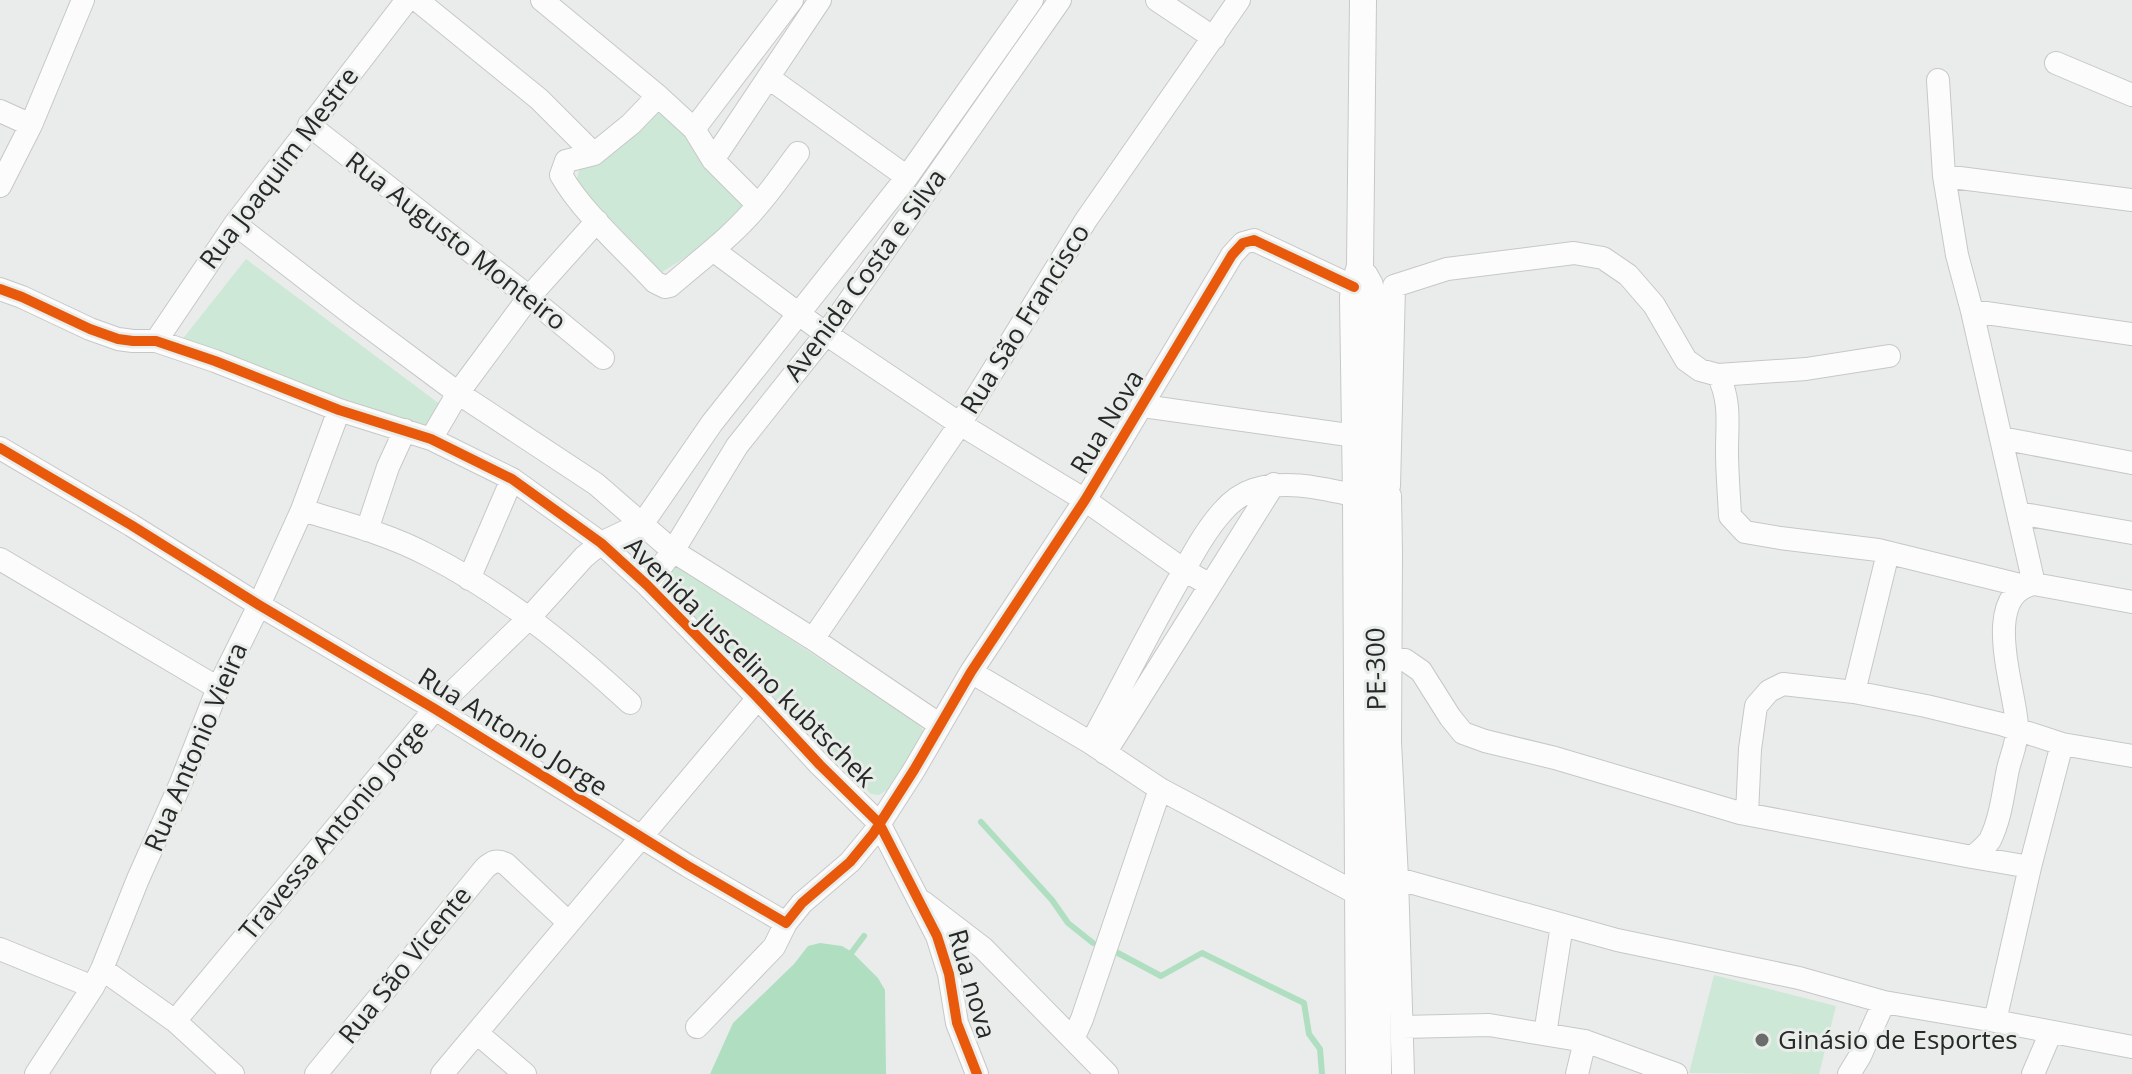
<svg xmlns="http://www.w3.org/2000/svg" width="2132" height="1074" viewBox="0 0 2132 1074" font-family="'Open Sans',sans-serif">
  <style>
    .green { fill: #cee8d7 }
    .water { fill: #afdfc0 }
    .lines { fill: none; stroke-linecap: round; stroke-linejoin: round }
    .stream { stroke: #afdfc0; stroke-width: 6 }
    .minor-casing { stroke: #c6c8c7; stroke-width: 24 }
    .major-casing { stroke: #c6c8c7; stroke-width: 28 }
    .minor { stroke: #fcfcfc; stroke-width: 22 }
    .major { stroke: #fcfcfc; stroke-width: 26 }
    .cycleway-casing { stroke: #e9edea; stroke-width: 15 }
    .cycleway { stroke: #e8590c; stroke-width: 10 }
    .poi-dot { fill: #6b6d6c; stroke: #e9edea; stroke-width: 3 }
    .labels { text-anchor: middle; stroke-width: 6; stroke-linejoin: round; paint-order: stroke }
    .street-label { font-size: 26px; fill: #272827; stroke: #e9edea }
    .poi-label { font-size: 26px; fill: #272827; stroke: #e9edea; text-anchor: start }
  </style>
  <rect width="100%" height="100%" fill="#eaeceb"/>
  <!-- green -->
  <path class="green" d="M655,110L669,114L746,206L702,247L659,274L652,273L580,187L577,179L579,170Z
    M246,259L441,405L423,429L181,341Z
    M679,566L917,723L923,730L920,740L887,790L879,795L871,794L662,586C664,576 669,569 679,566Z
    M1714,975L1836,1006L1819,1074L1689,1073Z"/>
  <!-- water -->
  <path class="water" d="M820,943L842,946L852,952L878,978L885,990L886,1074H710L733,1023L794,964L808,946Z"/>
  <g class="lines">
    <!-- stream -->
    <path class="stream" d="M981,822L1052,900L1068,923L1093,943
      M852,952L864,936
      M1116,952L1161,976L1202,953L1304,1003L1309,1034L1320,1049L1322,1074"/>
    <defs>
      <path id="minor" d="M417,0L539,99L594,154
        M542,0L658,96L694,129L713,160L758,205
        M1157,0L1214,38
        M2056,63L2132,95
        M769,78L907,177
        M1938,80L1944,176L1957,255L1972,311L2034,584
        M658,96L631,124L594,154L566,161L561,175C581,211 626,251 655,282L665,287L670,286C700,260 734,235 759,204C773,188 785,170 798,153
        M0,111L31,125
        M309,125L529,297L603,358
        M694,129L792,0
        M713,160L820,0
        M1944,176L2132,200
        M0,186L31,125L83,0
        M235,224L349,312L458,393L596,484L673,551L813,639L940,725
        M713,250L826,334L960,424L1085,500L1184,570L1210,585
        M0,289L22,297L90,329L118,339L133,341H156L215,361L339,410L431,439L512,479L601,543L647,585L758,698L820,765L879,823L937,936L949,974L957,1023L977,1074
        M1972,311L2132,334
        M156,341L235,224L407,0
        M1718,375C1731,401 1727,424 1727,451C1727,473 1729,494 1730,516L1745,532L1780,538L1878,550L2024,586
        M1143,406L1355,436
        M2001,438L2132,463
        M431,439L458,393L529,297L597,221
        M0,448L131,525L259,605L435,709L688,866L786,923L802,903L850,862L873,834L914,770L971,672L1085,500L1232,255L1243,243L1254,240L1354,287
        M1389,486L1394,286L1447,269L1574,253L1603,258L1628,275L1654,305L1686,360L1700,370L1718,375L1806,369L1889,356
        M1390,496L1391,552L1390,742L1397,878L1403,1074
        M302,510C345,523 388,534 428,555C504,594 568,646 630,703
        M2018,513L2132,533
        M643,523L712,423L907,177L1032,0
        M367,530L388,467L405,430
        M0,559L218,688
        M469,579L512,479
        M647,585L673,551L737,446L826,334L1060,0
        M813,639L960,424L1086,220L1239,0
        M1391,658L1405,660L1421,671L1450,717L1463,733L1485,741L1555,758L1740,813L1972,857C1979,852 1985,847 1990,840C2001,818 2003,793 2008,769C2011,756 2018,741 2017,727C2016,690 1979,595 2034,584L2132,602
        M971,672L1091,743L1160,789L1358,894H1371
        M1854,692L1888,553
        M1091,743C1119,692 1145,639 1174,588C1189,562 1203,533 1223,511C1231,502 1241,494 1253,490C1290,477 1334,492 1373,499
        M1105,753L1274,484
        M1747,814L1750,749L1756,706L1769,691L1783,684L1854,692L1926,706L2001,724L2062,744L2132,756
        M1972,857L2030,867
        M1377,873L1617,940L1799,978L1884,1002L1995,1021L2132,1047
        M923,902L983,948L1107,1074
        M0,949L93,987
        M102,969L175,1021L233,1074
        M175,1021L435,709L530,617L584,557L601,543L643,523
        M1995,1021L2030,867L2062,744
        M697,1027L774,947L786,923
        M1402,1027L1489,1025L1585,1041L1676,1074
        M477,1033L525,1074
        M1545,1034L1562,925
        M1073,1039L1082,1019L1160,789
        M36,1074L93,987L102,969L138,879L180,785L218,688L259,605L302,510L339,410
        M316,1074L485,868C492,862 496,859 506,864L569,923
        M442,1074L758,698
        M1577,1074L1585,1041
        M1849,1074L1860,1056L1884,1002
        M2033,1074L2051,1032"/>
      <path id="major" d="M1365,276L1370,285L1371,301L1378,499L1375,603L1378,1074
        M1359,1074L1356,496L1353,298L1354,287L1360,266L1363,0"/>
    </defs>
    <!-- minor casing -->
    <use href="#minor" class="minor-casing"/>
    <!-- major casing -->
    <use href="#major" class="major-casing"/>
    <!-- minor -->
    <use href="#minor" class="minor"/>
    <!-- major -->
    <use href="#major" class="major"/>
    <defs>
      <path id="cycleway" d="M0,289L22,297L90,329L118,339L133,341H156L215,361L339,410L431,439L512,479L601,543L647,585L758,698L820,765L879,823L937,936L949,974L957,1023L977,1074
        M0,448L131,525L259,605L435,709L688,866L786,923L802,903L850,862L873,834L914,770L971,672L1085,500L1232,255L1243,243L1254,240L1354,287"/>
    </defs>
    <!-- cycleway casing -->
    <use href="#cycleway" class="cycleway-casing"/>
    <!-- cycleway -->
    <use href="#cycleway" class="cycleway"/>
  </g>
  <!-- markers -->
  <circle class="poi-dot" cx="1762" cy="1040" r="8"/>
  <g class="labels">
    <!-- street labels -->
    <g class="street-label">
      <text transform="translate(279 168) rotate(-53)" y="9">Rua Joaquim Mestre</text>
      <text transform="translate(456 241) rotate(38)" y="9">Rua Augusto Monteiro</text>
      <text transform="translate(865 275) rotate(-54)" y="9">Avenida Costa e Silva</text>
      <text transform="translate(1025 319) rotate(-58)" y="9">Rua São Francisco</text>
      <text transform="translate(1107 422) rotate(-59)" y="9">Rua Nova</text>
      <text transform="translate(750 662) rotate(45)" y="9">Avenida juscelino kubtschek</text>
      <text transform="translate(1376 669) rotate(-91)" y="9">PE-300</text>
      <text transform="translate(513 732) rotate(32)" y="9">Rua Antonio Jorge</text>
      <text transform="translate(196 747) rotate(-67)" y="9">Rua Antonio Vieira</text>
      <text transform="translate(334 830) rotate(-50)" y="9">Travessa Antonio Jorge</text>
      <text transform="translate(405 965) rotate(-51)" y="9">Rua São Vicente</text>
      <text transform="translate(972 984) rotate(74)" y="9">Rua nova</text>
    </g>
    <!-- poi labels -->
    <g class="poi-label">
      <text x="1778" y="1049">Ginásio de Esportes</text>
    </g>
  </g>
</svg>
